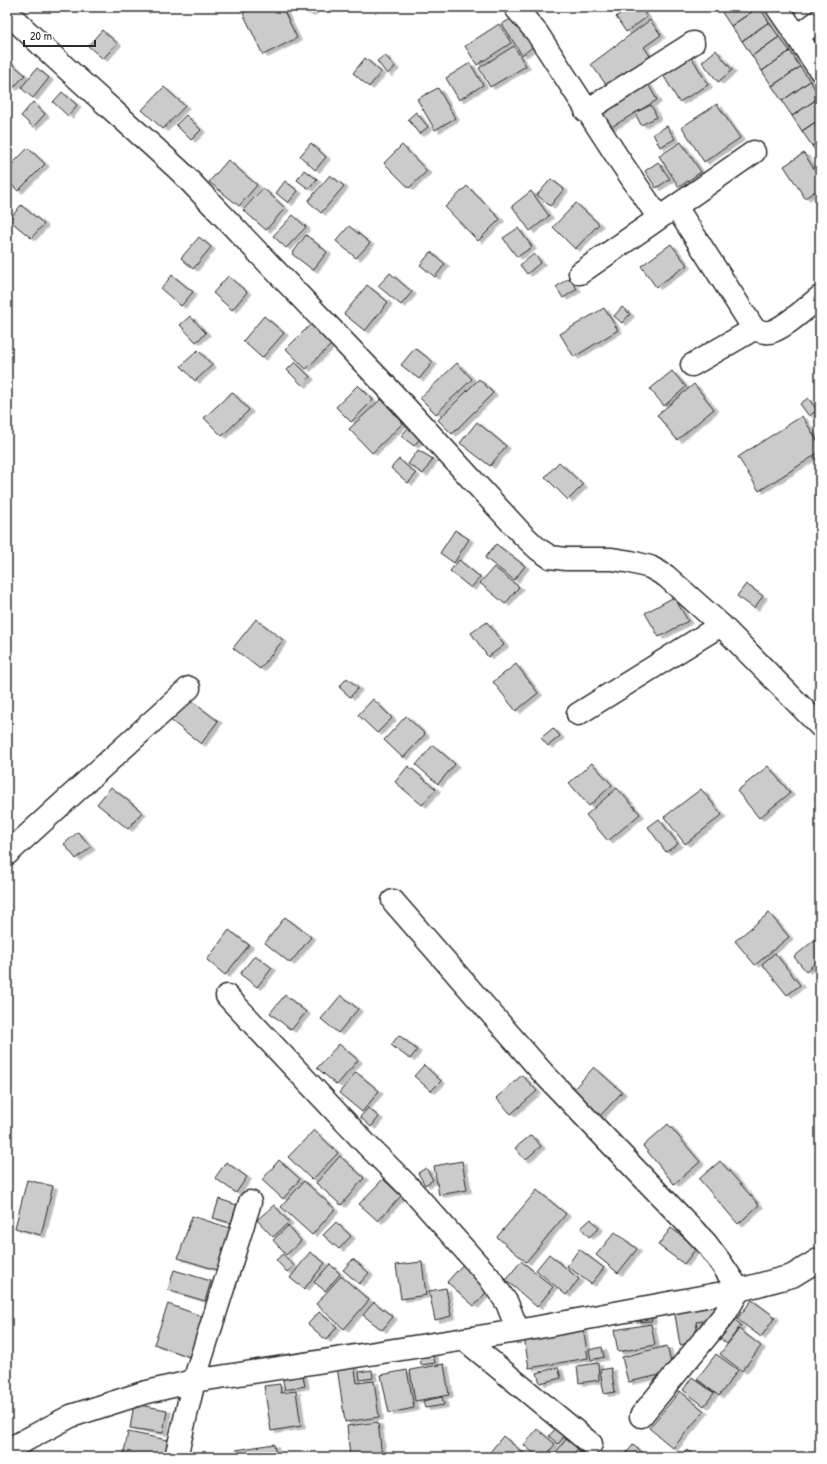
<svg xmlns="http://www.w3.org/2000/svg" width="827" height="1464" viewBox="0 0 827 1464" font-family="'Patrick Hand',sans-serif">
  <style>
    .building { fill: #cbcbcb; stroke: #2b2b2b; filter: url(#shadow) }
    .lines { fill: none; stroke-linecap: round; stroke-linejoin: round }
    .street-casing { stroke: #2b2b2b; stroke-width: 25 }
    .street { stroke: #fff; stroke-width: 22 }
  </style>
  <defs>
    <filter id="shadow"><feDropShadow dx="4.5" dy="2.5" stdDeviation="0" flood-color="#0004"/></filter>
  </defs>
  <rect width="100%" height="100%" fill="#fff"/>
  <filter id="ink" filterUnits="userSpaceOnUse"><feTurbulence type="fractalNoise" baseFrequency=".025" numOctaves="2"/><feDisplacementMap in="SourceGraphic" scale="8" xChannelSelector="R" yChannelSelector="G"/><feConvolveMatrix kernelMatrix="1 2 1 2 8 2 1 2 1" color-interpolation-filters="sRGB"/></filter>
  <g filter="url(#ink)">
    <!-- building -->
    <path class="building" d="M255,7H282L297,38L263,55L243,13Z
      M302,7H317L309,14Z
      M629,7H640L647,17L626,32L616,17Z
      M727,7H759L731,26L721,11Z
      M759,7L769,22L742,41L731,26Z
      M514,17L534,46L522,55L502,24Z
      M650,20L661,35L644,47L652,59L610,90L591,64Z
      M769,22L779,37L752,56L742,41Z
      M499,24L511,43L477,65L465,46Z
      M102,30L117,43L103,59L88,46Z
      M779,37L790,51L762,71L752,56Z
      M514,46L526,66L490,87L479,68Z
      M716,50L732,70L718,82L702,62Z
      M790,51L800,67L772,86L762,71Z
      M385,55L395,67L387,74L377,61Z
      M691,56L708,85L679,102L662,73Z
      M365,58L381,72L369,87L353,73Z
      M7,59L25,75L13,88L7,83Z
      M470,63L483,85L459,100L446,78Z
      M800,67L810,81L782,101L772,86Z
      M37,68L49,78L33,98L21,88Z
      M810,81L820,97L792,116L782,101Z
      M647,82L657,100L608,129L598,111Z
      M164,87L185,106L163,129L142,110Z
      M438,88L455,118L435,130L417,99Z
      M62,92L77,105L68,116L53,102Z
      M820,97V119L802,131L792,116Z
      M33,102L45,114L33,127L21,116Z
      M717,104L740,138L704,162L682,127Z
      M651,105L657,117L641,125L635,113Z
      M416,112L428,127L419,134L408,119Z
      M186,115L201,130L191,140L176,125Z
      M820,119V140L812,146L802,131Z
      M667,126L675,139L660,147L653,134Z
      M820,140V157L812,146Z
      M681,142L701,172L679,187L659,156Z
      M311,143L326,157L315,170L300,156Z
      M402,145L427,171L409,188L384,163Z
      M28,148L45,164L18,191L7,180V169Z
      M804,153L820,179V188L805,198L784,166Z
      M228,160L257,185L239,206L209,182Z
      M658,162L670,179L656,188L645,171Z
      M304,170L317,179L309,189L297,180Z
      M330,175L344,186L321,213L308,201Z
      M551,179L564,189L550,206L537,195Z
      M285,181L298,191L288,203L276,193Z
      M467,186L500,219L478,241L445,207Z
      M263,188L285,208L266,230L243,210Z
      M531,191L549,216L530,231L512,206Z
      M576,203L599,224L575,249L553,227Z
      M21,205L44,224L31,238L9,220Z
      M293,215L306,227L286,248L273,236Z
      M349,226L370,243L356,258L336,241Z
      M518,228L532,247L517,257L503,238Z
      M306,235L327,252L313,270L292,254Z
      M199,237L211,247L193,269L181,258Z
      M671,244L687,265L656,287L641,266Z
      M431,252L445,264L435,277L420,265Z
      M534,254L541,262L527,274L520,265Z
      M390,273L412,292L401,305L378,286Z
      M172,275L193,292L181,306L161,289Z
      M228,276L247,292L232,310L213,293Z
      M569,278L577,289L563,298L556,287Z
      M367,285L388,302L365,331L344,314Z
      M622,307L630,314L622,323L614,316Z
      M604,308L618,330L574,357L560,334Z
      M190,316L206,333L196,342L180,325Z
      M264,316L284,333L262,358L243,341Z
      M314,321L334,342L306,369L286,349Z
      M415,348L433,362L419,379L401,365Z
      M198,350L212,365L195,381L181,366Z
      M295,362L310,377L302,385L287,370Z
      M457,363L472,379L436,414L420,398Z
      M672,371L686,387L664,406L650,389Z
      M479,379L493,393L452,434L438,420Z
      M694,384L714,409L677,440L657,415Z
      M358,385L373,400L351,422L336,407Z
      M232,392L249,410L222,436L204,418Z
      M808,398L817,410L809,416L800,404Z
      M381,399L403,423L372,453L349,429Z
      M802,416L820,445V452L759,491L738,457Z
      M477,422L506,446L490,466L460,443Z
      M409,427L421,437L414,446L401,436Z
      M418,450L433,459L423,474L408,464Z
      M399,459L416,474L408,483L391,468Z
      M559,462L583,485L568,500L545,477Z
      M455,530L469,539L454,563L440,553Z
      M496,544L525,566L514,580L485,558Z
      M459,560L480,577L471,588L450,571Z
      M494,567L519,587L505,604L480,583Z
      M746,584L763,596L754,608L737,596Z
      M674,597L688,621L659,637L645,613Z
      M256,619L283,640L260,669L233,648Z
      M487,622L504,645L488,657L471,633Z
      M516,664L538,693L516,711L493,682Z
      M347,678L358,688L350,697L339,687Z
      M186,697L218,721L201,744L169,719Z
      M373,699L392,718L377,733L358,715Z
      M406,716L425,734L403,758L384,740Z
      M553,728L560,736L548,746L541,738Z
      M433,745L455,764L438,784L416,765Z
      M592,763L612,785L589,806L569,783Z
      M408,766L436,789L422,805L395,782Z
      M768,766L790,793L759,818L737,791Z
      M111,787L142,812L128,829L97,804Z
      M617,788L640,814L608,841L586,815Z
      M701,789L722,815L685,844L664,817Z
      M820,794V804L815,799Z
      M659,819L678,844L666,852L648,827Z
      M78,832L91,847L76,859L64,844Z
      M769,913L789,937L755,965L735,941Z
      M285,917L311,937L290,963L265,943Z
      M229,930L249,945L225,975L207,960Z
      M819,936L820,937V959L806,971L794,957Z
      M775,953L800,985L787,995L762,964Z
      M255,955L272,968L257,987L240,974Z
      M285,995L306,1012L291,1030L270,1013Z
      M341,995L358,1009L338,1033L321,1019Z
      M399,1035L417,1050L410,1059L391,1045Z
      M339,1044L358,1060L337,1085L317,1068Z
      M424,1065L441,1081L431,1091L414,1076Z
      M594,1067L622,1092L600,1116L572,1091Z
      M356,1072L379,1091L362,1112L339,1093Z
      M522,1075L537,1091L511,1114L496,1098Z
      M368,1108L379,1117L371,1127L360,1117Z
      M668,1124L700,1162L674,1184L643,1146Z
      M314,1130L338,1153L312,1180L288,1157Z
      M531,1135L541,1146L525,1160L515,1148Z
      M340,1156L364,1178L341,1205L316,1183Z
      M279,1160L300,1179L283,1199L262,1180Z
      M462,1161L467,1190L439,1195L434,1166Z
      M720,1161L759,1205L738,1224L699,1179Z
      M226,1162L247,1177L236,1193L215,1178Z
      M426,1168L433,1180L425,1185L418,1173Z
      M383,1179L401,1196L378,1221L359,1204Z
      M27,1180L53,1186L41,1235L15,1228Z
      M304,1181L335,1209L312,1235L281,1207Z
      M537,1190L566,1214L526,1262L497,1237Z
      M219,1199L237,1205L231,1223L213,1218Z
      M274,1205L289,1222L273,1237L257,1220Z
      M192,1216L230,1228L217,1270L178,1258Z
      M591,1219L599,1228L589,1237L581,1228Z
      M336,1222L351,1236L339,1249L323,1235Z
      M288,1226L301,1241L286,1255L273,1240Z
      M671,1228L697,1247L684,1264L658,1245Z
      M615,1232L637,1249L618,1273L596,1255Z
      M579,1249L604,1268L591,1284L567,1266Z
      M310,1252L325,1263L304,1289L290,1278Z
      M283,1254L294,1266L287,1272L276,1260Z
      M549,1254L579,1279L566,1295L536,1270Z
      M353,1259L369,1273L359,1284L343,1270Z
      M466,1261L493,1285L474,1306L447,1282Z
      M521,1261L553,1287L537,1307L506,1280Z
      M422,1262L426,1295L401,1299L396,1265Z
      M330,1264L340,1274L325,1291L314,1282Z
      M174,1270L211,1281L205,1301L168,1290Z
      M341,1276L369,1300L344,1329L316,1304Z
      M446,1288L451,1316L435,1320L429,1291Z
      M752,1300L775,1317L761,1337L737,1319Z
      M374,1302L393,1317L382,1330L363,1315Z
      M714,1302L716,1319L696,1322L699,1341L680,1345L674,1309Z
      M168,1304L207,1318L193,1358L154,1344Z
      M319,1312L337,1327L326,1340L308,1324Z
      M651,1312L652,1321L636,1322V1313Z
      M731,1317L741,1325L727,1344L717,1336Z
      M651,1324L655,1345L618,1352L614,1330Z
      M583,1327L588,1358L529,1368L524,1337Z
      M739,1329L761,1346L742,1371L720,1354Z
      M667,1346L673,1372L628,1382L622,1357Z
      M602,1347L604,1357L591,1360L589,1350Z
      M433,1354L435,1363L421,1365L420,1356Z
      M716,1354L738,1370L719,1396L697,1379Z
      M598,1363L599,1380L579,1383L577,1366Z
      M354,1364L357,1383L374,1381L379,1417L345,1422L337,1367Z
      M444,1364L449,1395L415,1401L410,1370Z
      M558,1367L561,1378L540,1383L537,1373Z
      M611,1368L615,1392L604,1394L600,1370Z
      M372,1370L373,1378L360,1380L359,1372Z
      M407,1370L414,1408L389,1413L381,1375Z
      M302,1372L305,1386L285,1390L282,1376Z
      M692,1377L714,1393L704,1406L683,1390Z
      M280,1384L281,1393L296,1391L301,1426L271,1431L264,1386Z
      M680,1391L704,1411L673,1448L649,1428Z
      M442,1397L444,1405L425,1408L423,1401Z
      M134,1404L167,1410L163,1433L130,1428Z
      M378,1422L382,1457H350L347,1426Z
      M556,1428L565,1435L558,1444L549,1436Z
      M537,1429L555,1444L545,1457H538L524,1445Z
      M128,1432L173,1441L170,1457H123Z
      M503,1436L528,1457H486Z
      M567,1438L579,1447L571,1457H556L554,1455Z
      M274,1444L276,1457H237L236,1450Z
      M633,1445L648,1457H623Z
      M687,1450L694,1455L693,1457H681Z
      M580,1451L587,1456L586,1457H575Z"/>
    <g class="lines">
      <defs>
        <path id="street" d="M515,7L537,33L618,158L659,218
          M777,7L820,70
          M7,12C63,68 123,118 181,172L386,386L522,534L538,549L550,557L566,559H612L631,562L650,567L666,576L721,625L820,726
          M797,36L820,20
          M586,111L693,43
          M676,207L754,329C759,331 764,333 770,332C785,328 807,307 820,297
          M580,273L754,152
          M692,365L754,329
          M578,714L721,625
          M7,854L189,688
          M393,901L543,1073L706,1243L721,1263L739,1290L725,1314L641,1416
          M227,996L367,1145L409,1187L489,1277L507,1303L518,1331
          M464,1339L591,1444
          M7,1450L71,1416L143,1393L194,1381L518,1331L739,1290L792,1276L820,1259
          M176,1457L194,1381L250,1202"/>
      </defs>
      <!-- street casing -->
      <use href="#street" class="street-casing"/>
      <!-- street -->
      <use href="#street" class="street"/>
    </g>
  </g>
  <!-- margin -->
  <rect width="827" height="1464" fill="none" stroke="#fff" stroke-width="24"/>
  <rect x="12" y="12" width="803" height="1440" fill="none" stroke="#2b2b2b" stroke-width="1.5" filter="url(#ink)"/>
  <!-- scale -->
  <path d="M24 40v6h71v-6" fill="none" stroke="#2b2b2b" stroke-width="2"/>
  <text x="30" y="40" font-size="12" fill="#2b2b2b" stroke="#ffffff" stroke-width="3" paint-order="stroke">20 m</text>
</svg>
